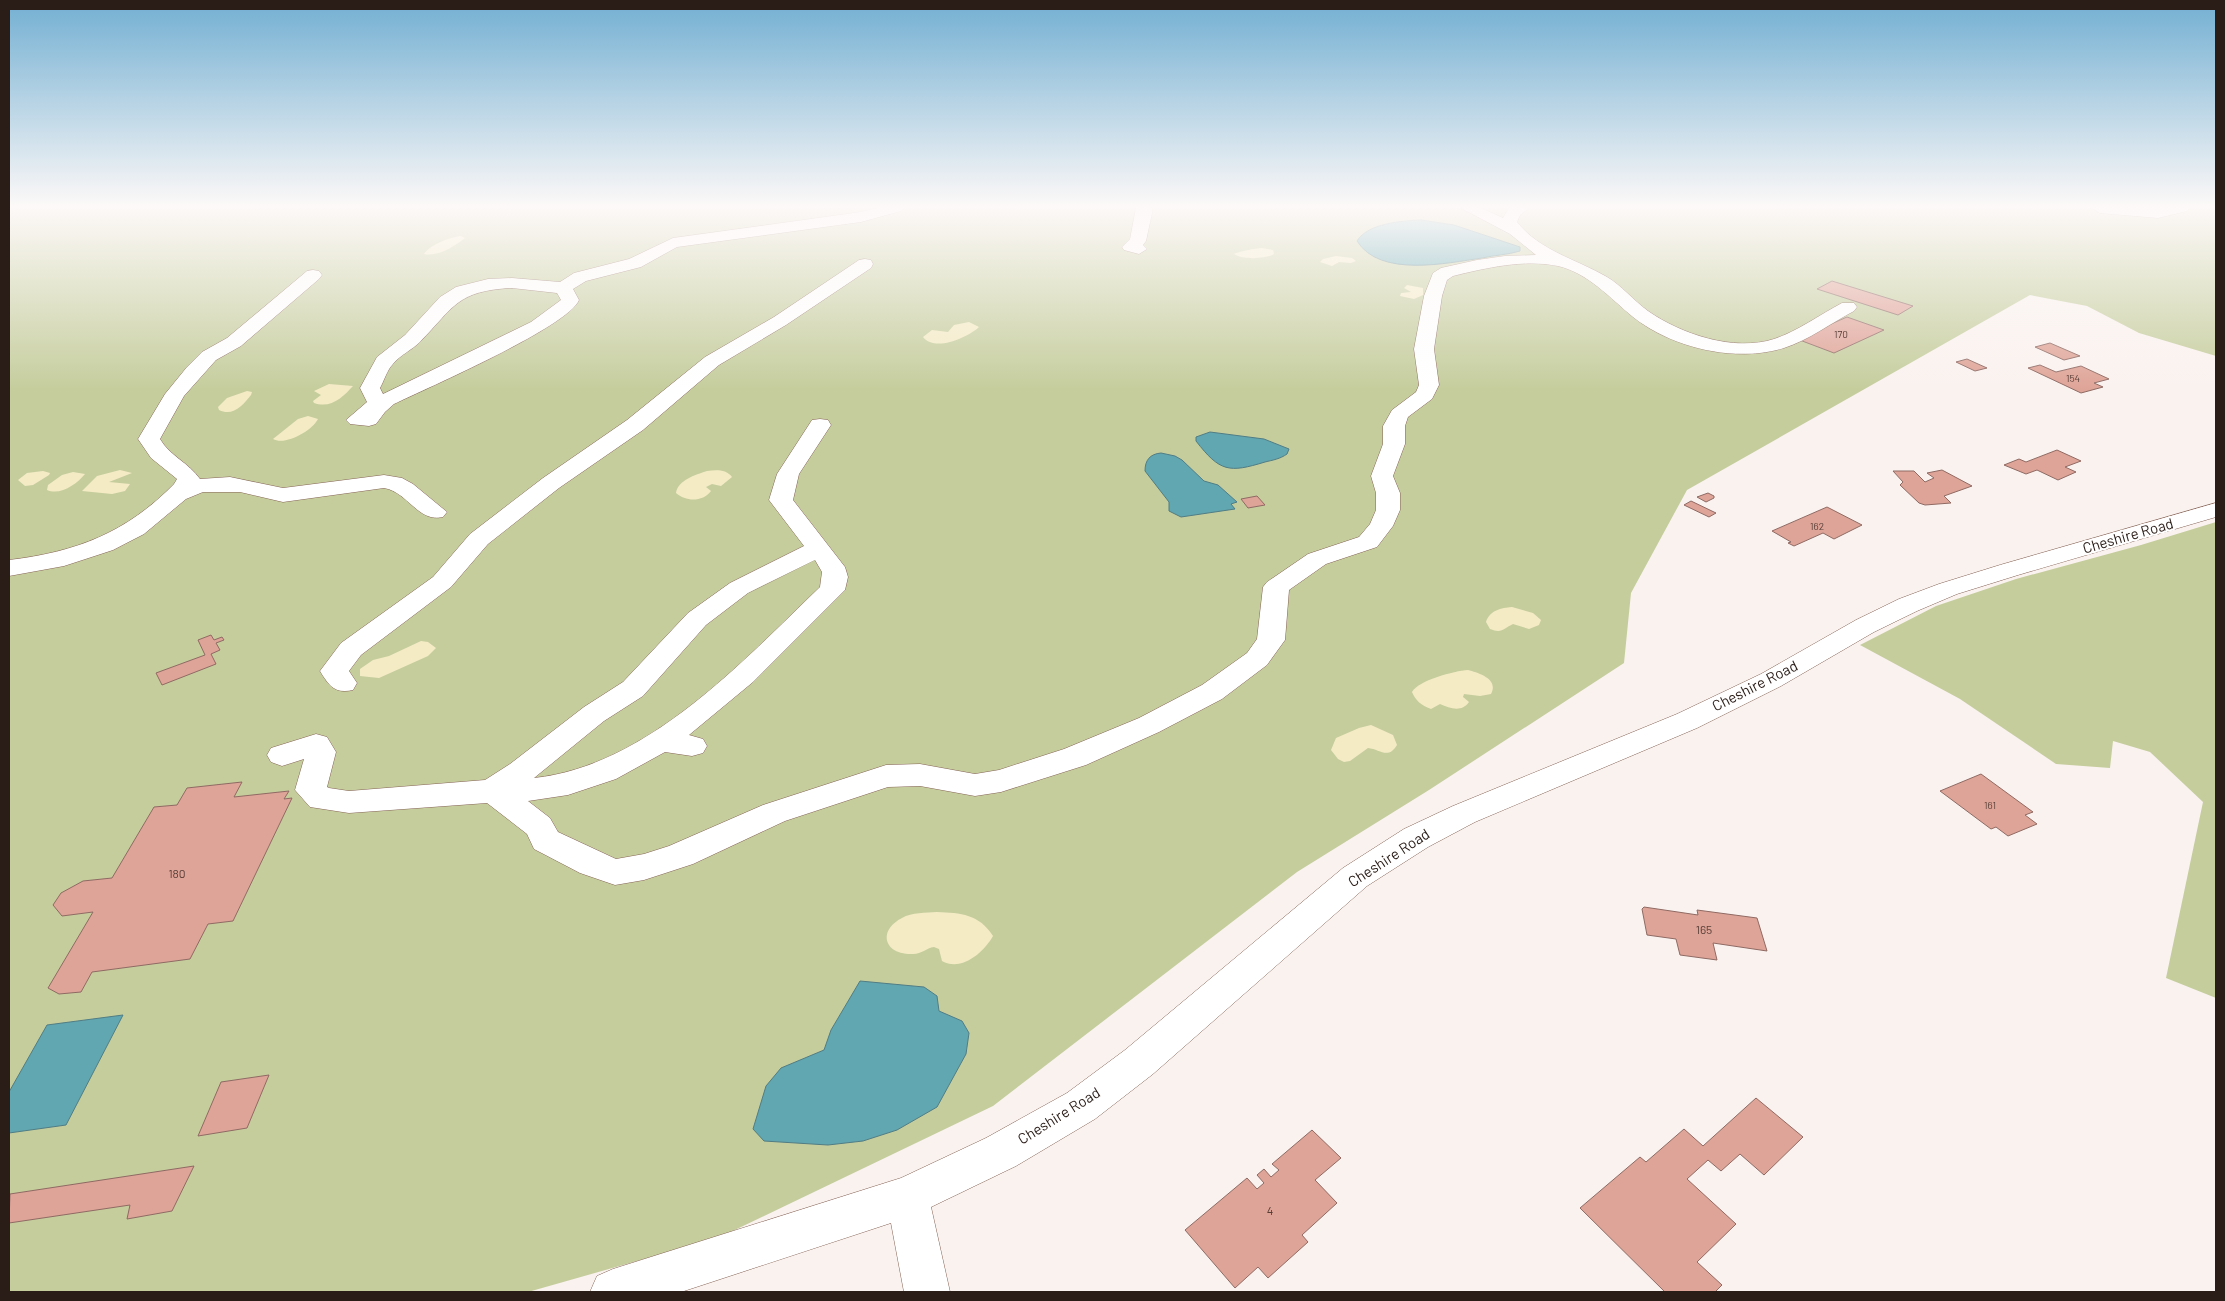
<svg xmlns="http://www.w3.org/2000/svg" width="2225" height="1301" viewBox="0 0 2225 1301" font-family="Barlow,sans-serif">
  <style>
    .green { fill: #c5cd9d }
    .sand { fill: #f4ebc5 }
    .water { fill: #61a7b2; stroke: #507d84 }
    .building { fill: #dfa498; stroke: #8f6a63 }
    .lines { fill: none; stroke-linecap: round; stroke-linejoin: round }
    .minor-casing { stroke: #856356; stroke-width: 1 }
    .minor { fill: #fff; fill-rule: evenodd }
    .labels { text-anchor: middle; stroke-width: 4; stroke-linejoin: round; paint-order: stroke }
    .number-label { font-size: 10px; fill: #573e37 }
    .near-number-label { font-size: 12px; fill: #573e37 }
    .near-street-label { font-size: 15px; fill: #2a1c17; stroke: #fff }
  </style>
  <rect width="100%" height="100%" fill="#faf2ef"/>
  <!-- green -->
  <path class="green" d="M9,208H2216V356L2139,333L2087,306L2030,295L1687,490L1631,593L1624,663L1429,790L1297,872L993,1106L718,1238L528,1292H9Z
    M2216,522V998L2166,978L2203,802L2150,752L2113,741L2110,768L2056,764L1960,699L1860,645L1936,606L2016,579L2141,545Z"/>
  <!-- sand -->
  <path class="sand" d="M461,236L465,238C455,246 438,257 424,254C430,245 450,237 461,236Z
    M1262,248L1273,250L1274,254C1267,259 1242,260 1234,254C1237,252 1257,248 1262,248Z
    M1336,256L1352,258L1356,261L1351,263L1339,262L1332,266L1320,262L1323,259Z
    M1407,285L1423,288V295L1414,299L1400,296L1401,293L1411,292L1404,288Z
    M969,322L979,327C967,338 935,352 923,337L932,330L948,332L954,325Z
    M329,384L353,386C343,397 331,409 314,403L313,401L321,395L314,391Z
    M247,391L252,392L251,395C243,405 233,417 219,410L218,407L227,398Z
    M308,416L318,419C312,431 285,446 273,439L298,419Z
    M120,470L132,473L109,482L130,484L125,491L112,494L82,491L97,476Z
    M43,471L50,473L49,475L33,485L25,486L18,480L27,473Z
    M707,471C716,470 726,469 732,477L721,486L712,484L706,487L711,491C703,502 686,502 676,493C678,480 695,475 707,471Z
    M73,472L85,474C77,484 60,496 47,490L48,485L62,475Z
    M1512,607L1533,613L1541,620L1539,625L1529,629L1513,624C1504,628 1502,634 1490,629L1486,622C1490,610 1501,608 1512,607Z
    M421,641L428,642L436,648L428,656L379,678L360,676V669L373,660L389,656Z
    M1468,670C1479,673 1499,679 1491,694L1480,696L1464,694L1463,697L1469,702C1461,713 1450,708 1440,704L1431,709C1421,705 1416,701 1412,692C1419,680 1454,671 1468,670Z
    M1371,725L1393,735L1397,745C1388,760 1380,749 1368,748L1350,761L1344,762L1338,759L1331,750L1336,738L1359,728Z
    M937,912C961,913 979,914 993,936C984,952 962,972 942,961L939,949L934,947C926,948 922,954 913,954C884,955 877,931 902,918C912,912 926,913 937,912Z"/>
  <!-- water -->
  <path class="water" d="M1421,220L1454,225L1520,247V251C1507,255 1495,255 1482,258C1447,263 1380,278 1357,241C1368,223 1402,221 1421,220Z
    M1210,432L1264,439L1289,449L1287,454C1280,459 1273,460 1265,462C1229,473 1220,472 1196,441V437Z
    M1161,453L1175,456L1182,460L1204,481L1218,485L1237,502L1231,504L1235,509L1181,517L1169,511V502L1145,471C1145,460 1150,454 1161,453Z
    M860,981L924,987L937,996L939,1011L962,1021L969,1033L966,1054L937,1107L897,1130L863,1141L828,1145L764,1141L753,1129L766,1086L781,1068L824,1050L831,1030Z
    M123,1015L66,1125L9,1133V1092L47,1025Z"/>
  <!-- building -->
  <path class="building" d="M1832,281L1913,306L1898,315L1817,289Z
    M1847,317L1884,330L1834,353L1797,339Z
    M2050,343L2080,356L2064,360L2035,347Z
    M1967,359L1987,368L1975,371L1956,362Z
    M2040,365L2056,372L2081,366L2109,379L2094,383L2103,387L2081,393L2028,368Z
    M2057,450L2081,461L2065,467L2076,472L2058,480L2037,470L2026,474L2004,465L2019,459L2026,462Z
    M1942,470L1972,486L1944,496L1951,503L1925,505L1919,503L1900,485L1903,482L1893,471H1914L1925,482L1934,478L1927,473Z
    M1708,493L1714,496V498L1706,502L1697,497Z
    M1257,496L1265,505L1248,508L1241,499Z
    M1691,501L1716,513L1709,517L1684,505Z
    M1827,507L1862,525L1834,539L1823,533L1794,546L1788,543L1791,542L1772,531Z
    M211,635L214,640L222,637L224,640L216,643L220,650L211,654L216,664L162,685L156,673L205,655L198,640Z
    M1981,774L2033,812L2025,815L2037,824L2008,836L1996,827L1991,829L1940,791Z
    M242,782L234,797L289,791L284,799L292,798L233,921L208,924L190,959L92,972L81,992L59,994L48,988L93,912L62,916L53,905L61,893L83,881L112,878L154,807L177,805L187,788Z
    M1644,907L1698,915L1697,910L1757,918L1767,951L1713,943L1717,960L1680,955L1676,939L1647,935L1642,909Z
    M269,1075L247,1128L198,1136L221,1082Z
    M1756,1098L1803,1137L1764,1175L1740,1154L1721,1171L1708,1160L1687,1179L1736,1224L1697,1262L1722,1285L1715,1292H1665L1580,1208L1640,1157L1646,1162L1684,1129L1703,1146Z
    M1312,1130L1341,1158L1315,1180L1337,1203L1302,1235L1308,1242L1268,1278L1258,1267L1235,1288L1185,1230L1247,1178L1257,1189L1264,1183L1257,1175L1264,1169L1271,1177L1279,1170L1272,1164Z
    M194,1166L172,1211L127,1219L130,1205L9,1223L10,1194Z"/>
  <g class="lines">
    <defs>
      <path id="minor" d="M877,208H904L901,211L861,222L677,247L641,267L586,281L573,289L579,300C568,327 427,388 394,404L385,412L376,424L369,426L350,424L346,420L367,402L360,388L377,357L405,335L440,297L456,287L488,279L512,278L560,282L574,273L629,259L673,238L861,212ZM512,288L557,293L561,300L531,322L383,394L380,388C384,381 387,370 393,364C400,355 412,350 420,342C455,306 457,291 512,288Z
        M1136,208H1152V213L1146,241L1143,245L1147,249L1139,254L1124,250L1122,247L1130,239Z
        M1461,208H1481L1503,218L1509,208H1529L1520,215L1517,222C1540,251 1576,259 1607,277C1622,286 1633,300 1648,311C1681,334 1734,352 1774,339C1798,331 1819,315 1842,303H1854L1857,307L1854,311C1831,323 1809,340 1784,348C1736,363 1672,348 1633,317C1610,298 1588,273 1558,266C1524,259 1486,268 1453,276L1447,280L1442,296L1434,349L1439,385L1432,399L1408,417L1405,426V444L1393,476L1400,493V510L1393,526L1377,547L1326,564L1289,590L1285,640L1267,665L1222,699L1159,732L1086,765L1001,792L975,796L920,786L888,787L785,821L693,864L644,880L615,885L580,873L534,849L527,834L487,803L349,813L310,807L295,790L304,759L282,766L271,762L267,755L271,748L316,734L327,737L336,752L327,787L329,788L349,791L485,780L510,764L584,707L623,682L688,613L730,583L804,546L769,500L777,474L812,420L820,419L828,420L831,425L799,474L793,500L845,567L848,577L845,590L753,682L689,735L703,739L707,746L703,753L692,756L665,752L616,779L568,795L528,801L550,818L558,832L616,859L644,854L669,846L763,805L886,765L920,764L975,774L999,770L1064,749L1139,718L1202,685L1247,653L1257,639L1263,587L1267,582L1308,554L1359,537L1370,524L1376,510V493L1371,476L1383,444V426L1392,410L1416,392L1419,385L1414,349L1424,296L1433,273L1441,268L1477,260L1505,256L1536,255L1510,234ZM815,560L822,572L820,587C742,662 647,766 534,778L604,721L643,696L706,625L748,593Z
        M2092,208H2190L2187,211L2158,218L2100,213Z
        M865,259L871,260L873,264L871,268L786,325L719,365L643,430L559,488L488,544L451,587L361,655L349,671L357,683L353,690C335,694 329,686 320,671L341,643L433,577L470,534L543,478L627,420L705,357L774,317L859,260Z
        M313,270L319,271L322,275L319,279L241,346L216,360L184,396L160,439C170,456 189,463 200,479L230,477L283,488L384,475L402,478L413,484L447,512L443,517C418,523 408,492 384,488L283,502L240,492H203L186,499L144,534L113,550L64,566L9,576V560C76,552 126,533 174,484L177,479L151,458L138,439L165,394L187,367L202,352L227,338L307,271Z
        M2216,503V517L2018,575L1957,594L1917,611L1874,632L1781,686L1697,728L1475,822L1428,847L1367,886L1153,1074L1095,1119L1016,1166L931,1207L950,1292H904L891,1223L681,1292H590L597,1276L613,1269L901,1178L986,1138L1067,1093L1125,1050L1343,868L1404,829L1453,806L1677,714L1761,674L1856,620L1899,599L1939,584L2000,565Z"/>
    </defs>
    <!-- minor casing -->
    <use href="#minor" class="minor-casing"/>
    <!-- minor -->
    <use href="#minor" class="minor"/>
  </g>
  <!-- sky -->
  <linearGradient id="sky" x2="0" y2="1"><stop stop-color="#72afd2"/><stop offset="0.53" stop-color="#fdf9f8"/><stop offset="1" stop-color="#fdf9f8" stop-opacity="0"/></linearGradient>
  <rect width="2225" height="390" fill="url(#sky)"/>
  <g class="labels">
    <!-- number labels -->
    <g class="number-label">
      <text x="1841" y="338">170</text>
      <text x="2073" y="382">154</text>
      <text x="1817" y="530">162</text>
      <text x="1990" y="809">161</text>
    </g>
    <!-- near-number labels -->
    <g class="near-number-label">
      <text x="177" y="878">180</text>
      <text x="1704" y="934">165</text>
      <text x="1270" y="1215">4</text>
    </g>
    <!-- near-street labels -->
    <g class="near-street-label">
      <text transform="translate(2128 536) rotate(-16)" y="5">Cheshire Road</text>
      <text transform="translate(1755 686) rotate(-27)" y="5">Cheshire Road</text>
      <text transform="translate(1389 858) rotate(-33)" y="5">Cheshire Road</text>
      <text transform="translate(1059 1116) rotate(-32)" y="5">Cheshire Road</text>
    </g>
  </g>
  <!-- border -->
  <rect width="2225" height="1301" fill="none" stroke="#2a1c17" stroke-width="20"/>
</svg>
